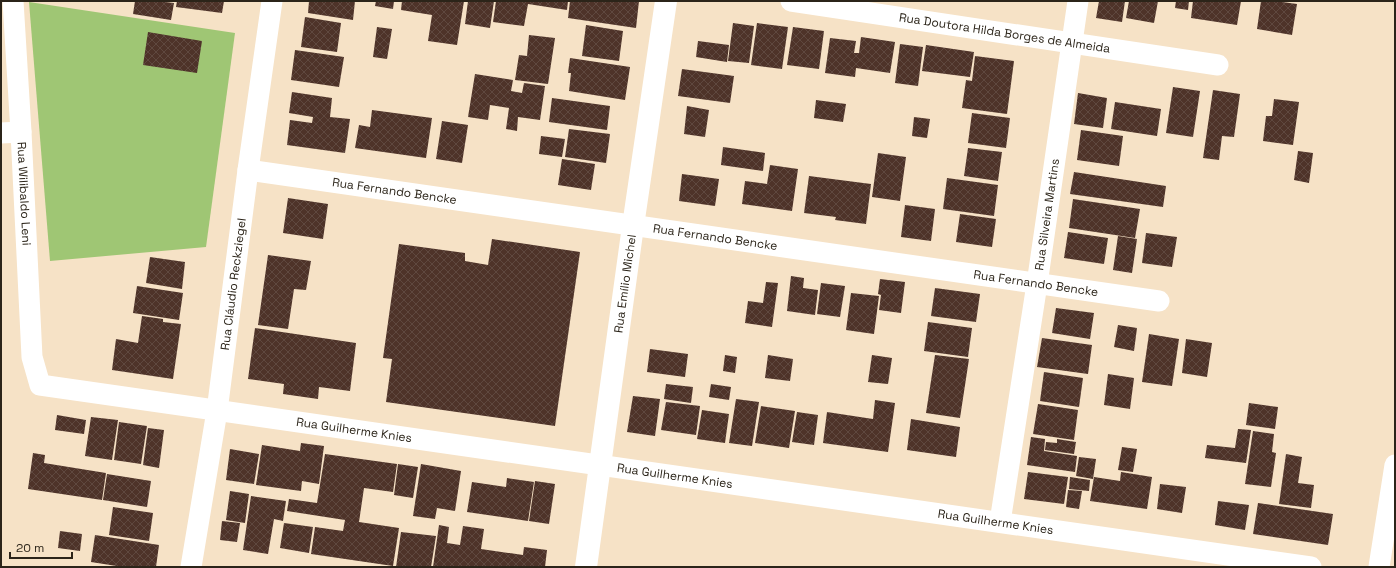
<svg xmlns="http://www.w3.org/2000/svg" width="1396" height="568" viewBox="0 0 1396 568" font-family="'Space Grotesk',sans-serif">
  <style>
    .park { fill: #9fc674 }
    .building { fill: url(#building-cross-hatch) }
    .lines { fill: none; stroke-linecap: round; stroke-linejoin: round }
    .street { stroke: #fff; stroke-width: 21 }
    .secondary { stroke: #fff; stroke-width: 22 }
    .labels { text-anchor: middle; stroke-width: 4; stroke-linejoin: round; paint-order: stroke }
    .street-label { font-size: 12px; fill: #2b2419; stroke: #f6e2c6 }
  </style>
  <defs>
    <pattern id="building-cross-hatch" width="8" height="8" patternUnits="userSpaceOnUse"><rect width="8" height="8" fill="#4e3329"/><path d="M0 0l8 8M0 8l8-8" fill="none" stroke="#5f483f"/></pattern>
  </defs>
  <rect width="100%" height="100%" fill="#f6e2c6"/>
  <!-- park -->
  <path class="park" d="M29,2L235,33L206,247L50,261Z"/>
  <!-- building -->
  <path class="building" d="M135,1H156L174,3L171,20L133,14Z
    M177,1H224L222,13L176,7Z
    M309,1H355L353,20L308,13Z
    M376,1H394L393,9L375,6Z
    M402,1H464L457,45L428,41L432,15L401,10Z
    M468,1H494L490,28L465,24Z
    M496,1H568L567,10L528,4L524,26L493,22Z
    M570,1H639L636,28L568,18Z
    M1099,1H1125L1122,22L1096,18Z
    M1129,1H1158L1154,23L1126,18Z
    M1176,1H1189L1188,10L1175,8Z
    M1193,1H1241L1237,25L1191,18Z
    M1261,1H1275L1297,4L1292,35L1257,29Z
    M305,17L341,23L337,52L301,47Z
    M733,23L754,26L749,63L728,61Z
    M757,23L788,27L782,69L751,65Z
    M586,25L623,31L619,61L582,56Z
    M377,27L392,29L387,59L373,57Z
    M793,27L824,31L819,69L787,65Z
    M148,32L202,41L197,73L143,65Z
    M529,35L555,38L548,84L515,80L519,55L527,56Z
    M861,37L895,42L890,73L856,68L855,77L825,73L830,38L856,41L854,53H859Z
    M698,41L729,45L727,62L696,57Z
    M900,44L923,47L918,86L895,83Z
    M926,45L974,52L970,77L922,71Z
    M295,50L344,57L339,87L291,80Z
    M975,56L1014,61L1007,114L962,108L966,80L972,81Z
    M570,58L630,67L625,100L569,91L571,73H568Z
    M682,69L734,76L730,103L678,96Z
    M475,74L513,80L511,91L522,93L524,83L545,86L540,120L518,117L517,131L506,129L509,108L490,105L488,120L468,117Z
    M1173,87L1200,91L1193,137L1166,133Z
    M1213,90L1240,94L1234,137L1222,136L1219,160L1203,158Z
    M292,92L332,98L330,117L350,119L345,153L287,145L290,120L312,123L313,117L289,113Z
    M1078,93L1107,98L1103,128L1074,124Z
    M552,98L610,106L607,130L549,122Z
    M1274,99L1299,102L1293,145L1263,141L1266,116H1272Z
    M816,100L846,104L843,122L814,118Z
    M1115,102L1161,109L1157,136L1111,129Z
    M687,106L709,110L705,137L684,134Z
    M372,110L432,118L426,158L355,148L359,125L370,127Z
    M972,113L1010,118L1006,148L968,143Z
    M914,117L930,119L927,138L912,136Z
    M442,121L468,125L462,163L436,159Z
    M569,129L610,134L606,163L565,157Z
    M1081,130L1123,136L1119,166L1077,160Z
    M541,136L565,139L562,157L539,154Z
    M723,147L765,153L763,171L721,165Z
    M968,148L1002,152L998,181L964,176Z
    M1298,151L1313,153L1309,183L1294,180Z
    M878,153L906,157L900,201L872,197Z
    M562,159L595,164L591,190L558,185Z
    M770,165L798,169L792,211L742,204L745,181L767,184Z
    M1074,172L1166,186L1163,207L1070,194Z
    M682,174L719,179L715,206L679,201Z
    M809,176L871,184L866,224L835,220L836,217L804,213Z
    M947,178L998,185L994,216L943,209Z
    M288,198L328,204L323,239L283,233Z
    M1073,199L1140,209L1135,238L1069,228Z
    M905,205L935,209L931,241L901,237Z
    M960,214L996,219L992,247L956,242Z
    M1068,232L1108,238L1104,264L1064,258Z
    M1146,233L1177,237L1172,267L1142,263Z
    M1118,236L1137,239L1132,273L1113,270Z
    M492,239L580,252L555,426L386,402L392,359L383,358L399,244L465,253V261L488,265Z
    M268,255L311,261L306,290L294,289L288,329L258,325Z
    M150,257L185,262L182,289L146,283Z
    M791,276L804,278L803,288L818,290L815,315L787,311Z
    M880,279L905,282L901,313L879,310L881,295L878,294Z
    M766,282L778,283L772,327L745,323L748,301L763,303Z
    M821,283L845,286L840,317L817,314Z
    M137,286L183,293L179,320L133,313Z
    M935,288L980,294L976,322L931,316Z
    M851,293L879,296L874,334L846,330Z
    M1056,308L1094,313L1090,339L1052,333Z
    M142,316L163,319V322L181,324L173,379L112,370L116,339L138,343Z
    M928,322L972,328L968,357L924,351Z
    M1118,325L1137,328L1134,351L1114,347Z
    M255,328L356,343L350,391L319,387L318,399L283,394L284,384L248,379Z
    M1149,334L1179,339L1172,386L1142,382Z
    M1042,338L1092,345L1088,374L1037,367Z
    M1186,339L1212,343L1207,377L1182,373Z
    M650,349L688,354L685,377L647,372Z
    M725,355L737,357L735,373L723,371Z
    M768,355L793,359L790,381L765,378Z
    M872,355L892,358L888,384L868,382Z
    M935,355L969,359L960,418L926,413Z
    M1044,372L1083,378L1079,407L1040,401Z
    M1108,374L1134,378L1130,409L1104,405Z
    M666,384L693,387L691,403L664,399Z
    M711,384L731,387L729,400L709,397Z
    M633,396L660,399L655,436L627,432Z
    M736,399L759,402L752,446L729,443Z
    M875,400L895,403L888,452L823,443L827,412L873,419Z
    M666,402L700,406L696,435L661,430Z
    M1249,403L1278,407L1275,429L1246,425Z
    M1038,404L1078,410L1074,440L1033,434Z
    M761,406L795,411L789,448L755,443Z
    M702,410L729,414L725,443L697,439Z
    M797,412L818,415L814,445L792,442Z
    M57,415L86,420L84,434L55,430Z
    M91,417L118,420L112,460L85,456Z
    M911,419L960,427L956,457L907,450Z
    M119,422L147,426L141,464L114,460Z
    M148,428L164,430L159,468L143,465Z
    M1238,429L1251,430L1246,463L1205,458L1207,445L1235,448Z
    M1253,431L1274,434L1272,452L1276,453L1271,487L1245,484Z
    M1031,437L1045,439L1044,451L1077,456L1075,472L1027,465Z
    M1057,439L1076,442L1074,454L1045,450L1046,442L1057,443Z
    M301,443L324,446L319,484L302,481L301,491L256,485L262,445L300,451Z
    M1122,447L1137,449L1133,472L1118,470Z
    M230,449L259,454L254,484L226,480Z
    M33,453L45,455L44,463L106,473L102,500L28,489Z
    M325,454L397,464L393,492L364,488L359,522L399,528L393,566L311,554L315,527L343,531L345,520L287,511L289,499L317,503Z
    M1286,454L1302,457L1298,483L1314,485L1311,508L1279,504Z
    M1079,457L1096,459L1093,479L1076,476Z
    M398,464L418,467L413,498L394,495Z
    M421,464L461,471L455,511L437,508L435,519L413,516Z
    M1028,472L1068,477L1064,504L1024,499Z
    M1121,472L1152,477L1147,509L1090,501L1094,477L1120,481Z
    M107,474L151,481L147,507L103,500Z
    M1070,477L1090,480L1089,491L1069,489Z
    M507,478L534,482L528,521L467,512L472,482L506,487Z
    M535,481L555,484L549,524L529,521Z
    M1160,484L1186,487L1182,513L1157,509Z
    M1068,490L1082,491L1079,509L1066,507Z
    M230,491L249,494L245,523L226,520Z
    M251,496L286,501L283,521L274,519L268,554L243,550Z
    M1218,501L1249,505L1245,530L1215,525Z
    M1258,503L1333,514L1328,545L1253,534Z
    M113,507L153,513L149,541L109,535Z
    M222,521L240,523L237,542L220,540Z
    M284,523L313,527L309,553L280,548Z
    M439,525L449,527L447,543L460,545L463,526L484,529L481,549L523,555L524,547L547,550L545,567H433Z
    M60,531L82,534L80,551L58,548Z
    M401,532L436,536L431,567H396Z
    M95,535L159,545L156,567H123L91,562Z"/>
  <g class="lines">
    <!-- street -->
    <g class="street">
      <path id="s1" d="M13,1L21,132L32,357L40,385L1311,567"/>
      <path id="s2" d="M791,1L1218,65"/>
      <path d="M1,133L21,132"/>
      <path id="s3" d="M248,170L1159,301"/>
      <path id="s4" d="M1000,522L1037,284L1078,1"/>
      <path id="s5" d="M191,567L217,411L248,170L272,1"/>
      <path d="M1379,567L1395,465"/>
    </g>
    <!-- secondary -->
    <path class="secondary" id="s6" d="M586,567L633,226L666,1"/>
  </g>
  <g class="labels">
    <!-- street labels -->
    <g class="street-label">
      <text dy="4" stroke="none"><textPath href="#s2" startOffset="216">Rua Doutora Hilda Borges de Almeida</textPath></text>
      <text dy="4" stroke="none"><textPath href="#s3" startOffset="148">Rua Fernando Bencke</textPath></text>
      <text dy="4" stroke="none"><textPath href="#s1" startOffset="193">Rua Wilibaldo Leni</textPath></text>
      <text dy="4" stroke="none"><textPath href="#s4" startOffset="311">Rua Silveira Martins</textPath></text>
      <text dy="4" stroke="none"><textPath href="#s3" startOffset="472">Rua Fernando Bencke</textPath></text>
      <text dy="4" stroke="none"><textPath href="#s5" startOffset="286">Rua Cláudio Reckziegel</textPath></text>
      <text dy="4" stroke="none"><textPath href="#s6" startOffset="286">Rua Emílio Michel</textPath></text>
      <text dy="4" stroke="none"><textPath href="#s3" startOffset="796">Rua Fernando Bencke</textPath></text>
      <text dy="4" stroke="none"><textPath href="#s1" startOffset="703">Rua Guilherme Knies</textPath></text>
      <text dy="4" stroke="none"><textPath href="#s1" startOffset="1027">Rua Guilherme Knies</textPath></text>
      <text dy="4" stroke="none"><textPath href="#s1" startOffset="1351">Rua Guilherme Knies</textPath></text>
    </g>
  </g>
  <!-- border -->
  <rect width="1396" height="568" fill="none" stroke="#2b2419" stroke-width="4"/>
  <!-- scale -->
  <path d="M10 552v6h62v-6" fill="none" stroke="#2b2419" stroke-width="2"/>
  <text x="16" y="552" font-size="12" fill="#2b2419" stroke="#f6e2c6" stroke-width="3" paint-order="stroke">20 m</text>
</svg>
